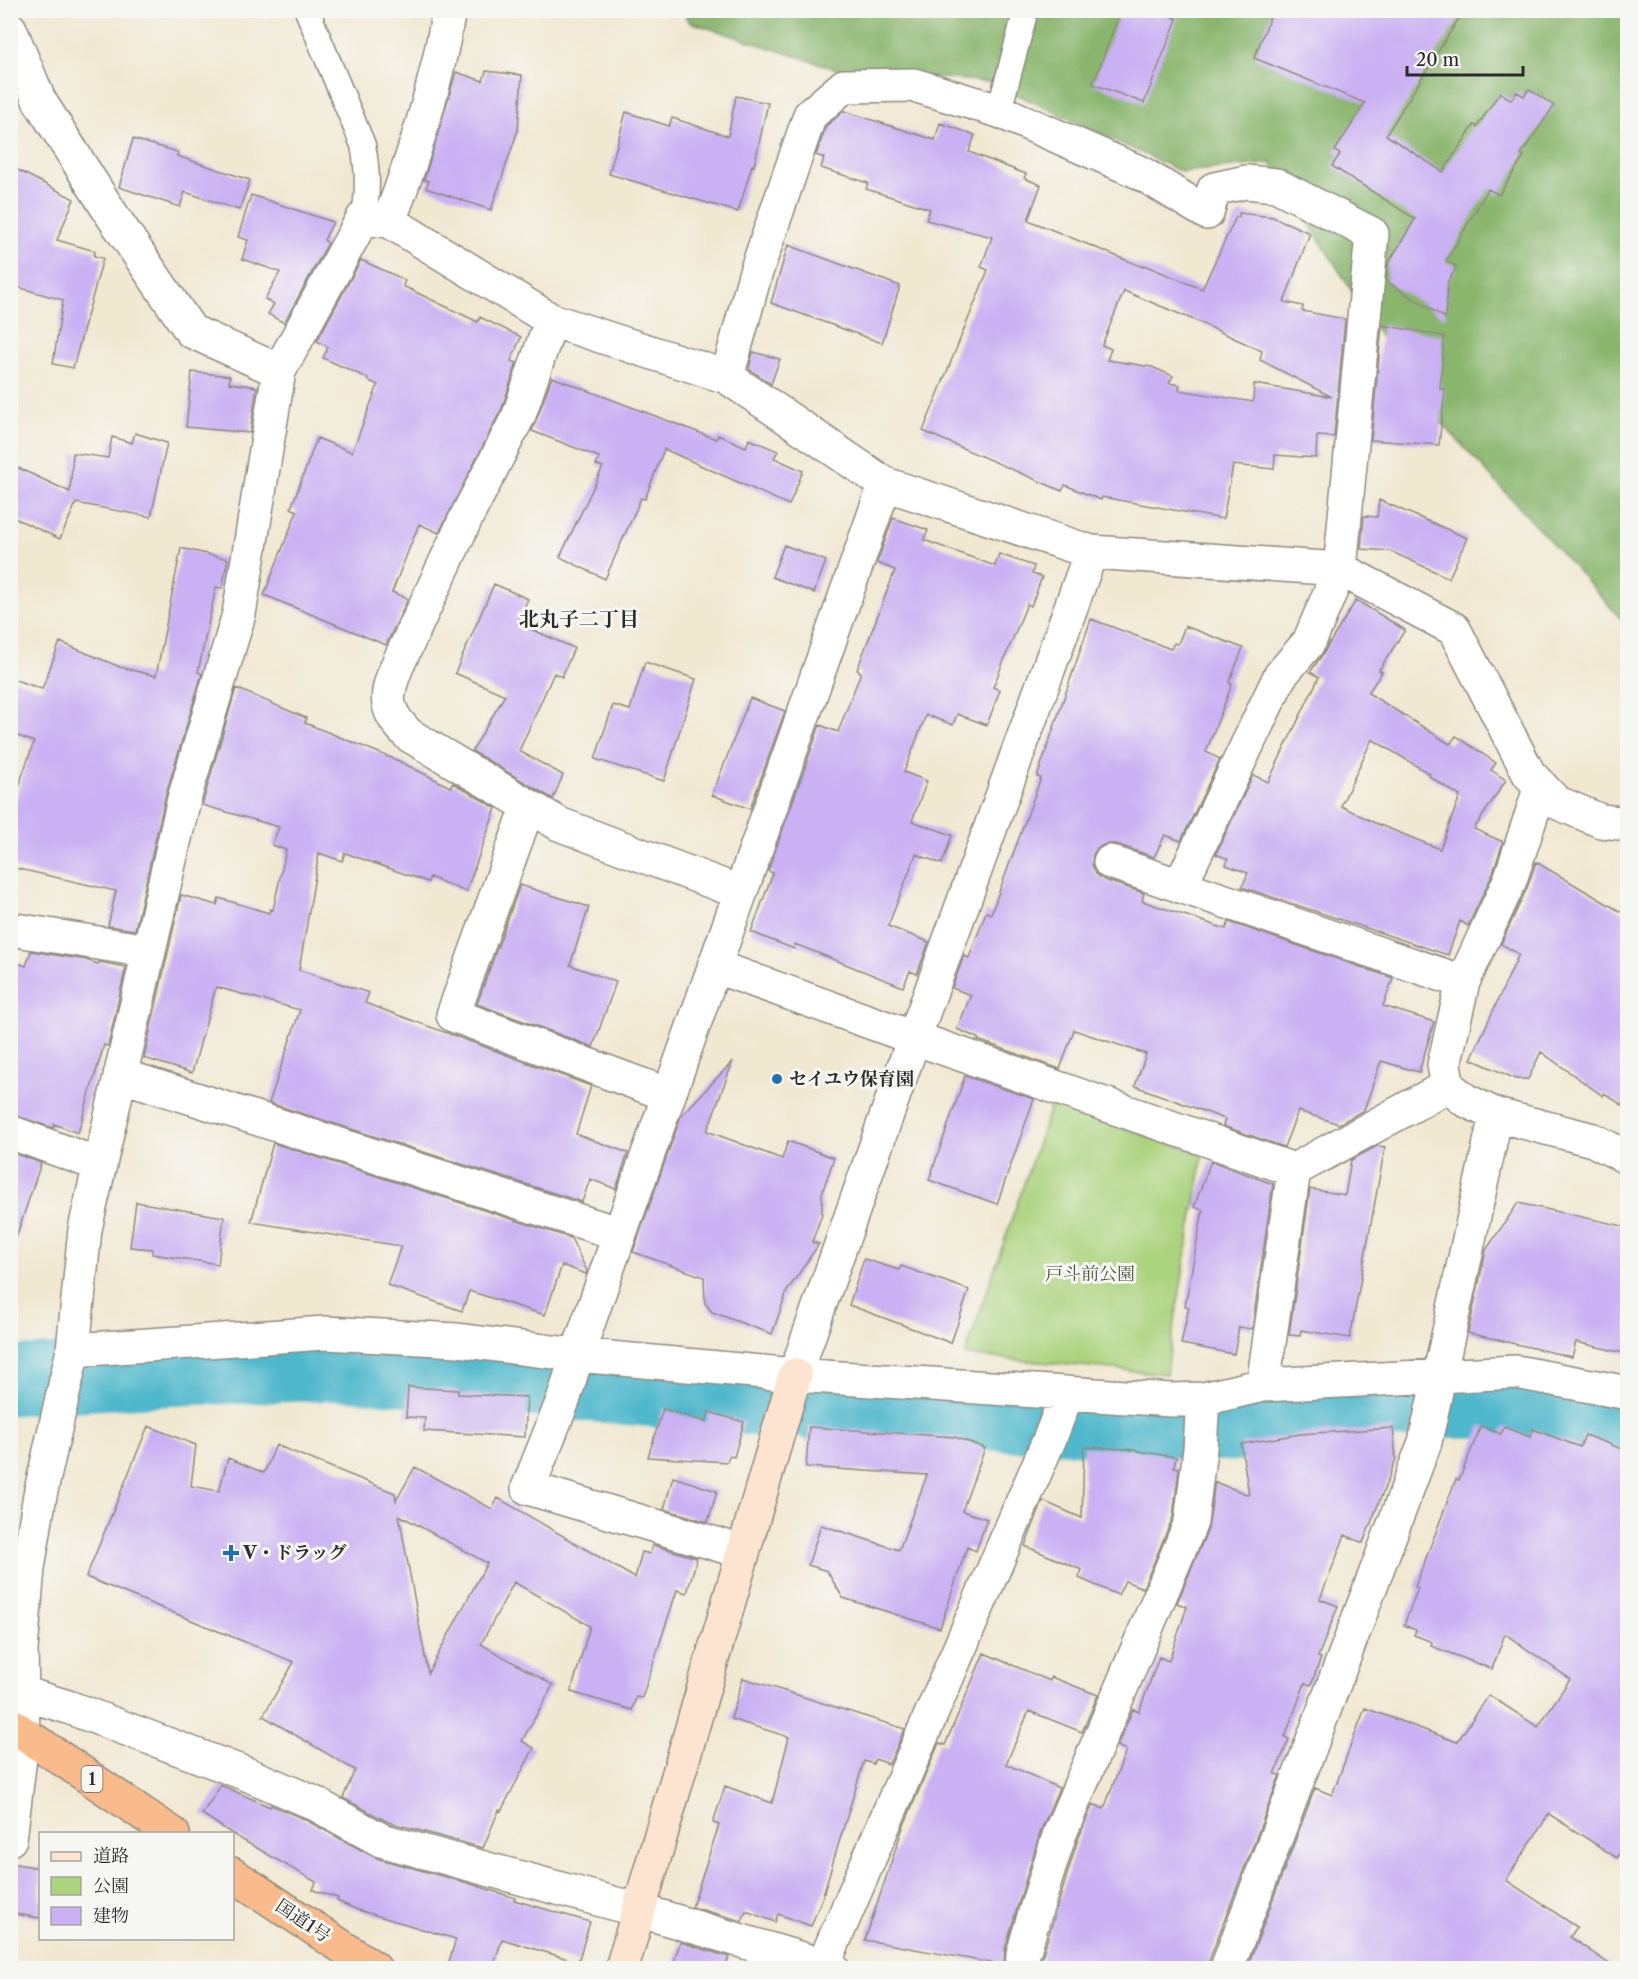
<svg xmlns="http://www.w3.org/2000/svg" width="1638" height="1979" viewBox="0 0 1638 1979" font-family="'Libre Caslon Text','Noto Serif JP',serif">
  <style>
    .green { fill: #acd37e; stroke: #6c7f54; stroke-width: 1.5 }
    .forest { fill: #89b56d; stroke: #5a704c; stroke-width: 1.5 }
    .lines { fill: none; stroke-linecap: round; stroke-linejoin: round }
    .river { stroke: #4fb8cc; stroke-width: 69 }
    .building { fill: #cab1f3; fill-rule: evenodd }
    .lane-casing { stroke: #8e8a7e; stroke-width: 27 }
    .street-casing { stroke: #8e8a7e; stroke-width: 36 }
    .secondary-casing { stroke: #8e8a7e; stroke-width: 36 }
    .highway-casing { stroke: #8e8a7e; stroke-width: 36 }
    .lane { stroke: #fff; stroke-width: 24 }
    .street { stroke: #fff; stroke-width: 33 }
    .secondary { stroke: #fde4d1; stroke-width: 33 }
    .highway { stroke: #fabb8c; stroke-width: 33 }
    .poi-dot { fill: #1f6fb2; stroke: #f6f6f2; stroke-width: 2 }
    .labels { text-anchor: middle; stroke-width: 6; stroke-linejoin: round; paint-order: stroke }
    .shield { fill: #f6f6f2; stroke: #686867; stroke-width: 1.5 }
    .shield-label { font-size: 16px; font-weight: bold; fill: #2b2b2b }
    .poi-label { font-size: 18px; font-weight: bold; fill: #2b2b2b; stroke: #f6f6f2; text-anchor: start }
    .park-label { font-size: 18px; fill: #4b5540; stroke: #f6f6f2 }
    .street-label { font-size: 18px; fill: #2b2b2b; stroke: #f6f6f2 }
    .neighbourhood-label { font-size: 20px; font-weight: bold; fill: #2b2b2b; stroke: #f6f6f2 }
  </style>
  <rect width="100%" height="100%" fill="#f6f6f2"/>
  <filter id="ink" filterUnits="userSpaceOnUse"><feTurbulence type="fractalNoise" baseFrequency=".0167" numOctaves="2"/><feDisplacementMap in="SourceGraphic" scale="12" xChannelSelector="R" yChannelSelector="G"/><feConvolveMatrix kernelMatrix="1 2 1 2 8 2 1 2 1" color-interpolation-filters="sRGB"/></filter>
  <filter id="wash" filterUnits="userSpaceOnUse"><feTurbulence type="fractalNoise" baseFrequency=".008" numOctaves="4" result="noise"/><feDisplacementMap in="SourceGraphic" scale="24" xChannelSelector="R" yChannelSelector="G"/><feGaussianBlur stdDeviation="1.35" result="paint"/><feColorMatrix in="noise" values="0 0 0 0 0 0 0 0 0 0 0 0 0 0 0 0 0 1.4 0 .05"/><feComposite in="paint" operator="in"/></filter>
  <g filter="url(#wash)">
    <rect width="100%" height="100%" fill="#f1e8d2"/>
    <!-- green -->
    <path class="green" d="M1051,1105L1203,1154L1166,1374L965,1355Z"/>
    <!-- forest -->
    <path class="forest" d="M682,11H1627V625L1420,399L1271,163L1182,172L990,82L836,69L690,22Z"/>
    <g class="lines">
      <!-- river -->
      <path class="river" d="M10,1381L182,1371L342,1366L759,1402
        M818,1408L1233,1427L1288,1409L1387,1404L1524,1403L1628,1427"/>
    </g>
    <g id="blocks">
      <!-- building -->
      <path class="building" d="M1121,10H1156L1177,19L1144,103L1093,84Z
        M1273,10H1464L1386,135L1443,172L1474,125L1477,127L1500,92L1511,100L1517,92L1524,96L1529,89L1554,106L1521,154L1524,156L1499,195L1488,189L1446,261L1457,267L1448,281L1445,318L1386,281L1388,264L1415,219L1414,218L1332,166L1340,154L1335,151L1365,103L1254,58Z
        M486,71L522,75L518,130L491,210L426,188L429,181L424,180L456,72L483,81Z
        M736,96L768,103L754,166L752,165L738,212L609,174L626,112L669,126L672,118L728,136Z
        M844,111L935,140L940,123L975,135L969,152L1026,174L1024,178L1041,185L1028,220L1143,267L1144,265L1202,289L1236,217H1239V213L1273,217L1310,233L1284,302L1303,306L1302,311L1345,319L1334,437L1317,436L1316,458L1275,455L1274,469L1233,465L1223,519L1102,497L1101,500L1065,485L1062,491L923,431L988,270L981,267L992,237L926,220L930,209L866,189L868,183L821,168L824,158L816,155L826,126ZM1124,291L1199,322L1262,351L1260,360L1332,397L1254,384L1253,402L1179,390L1180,385L1169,383L1173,376L1152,367L1107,360L1111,349L1102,345Z
        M133,139L178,152L177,156L250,180L239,210L185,192L180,207L119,187Z
        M10,166L74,199L57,240L95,251L94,256L103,258L73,368L53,364L63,300L10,285Z
        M251,195L333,222L324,240L328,243L284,323L268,314L274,304L265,299L280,272L242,259L248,240L238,237Z
        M788,245L900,286L882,343L771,303Z
        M361,260L405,280L403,286L478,322L480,317L521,337L511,361L517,363L502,408L439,533L419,524L392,592L408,599L386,645L264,595L297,511L291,508L317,438L352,452L378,385L367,380L368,378L323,358L328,347L317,341Z
        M1382,325L1444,336L1440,389H1445L1439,445L1371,440Z
        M753,352L780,359L771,384L749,369Z
        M192,372L230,376L229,383L257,387L250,433L186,427Z
        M552,377L716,439L718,435L746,447L749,439L778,451L774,458L803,471L789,505L664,449L645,499L641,498L605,579L560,557L603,467L596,465L599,457L532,431Z
        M135,433L167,443L151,517L76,503L60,539L10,516V464L70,492L73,453L108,458L112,437L132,443Z
        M1379,500L1467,538L1449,578L1390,551L1361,549L1364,516L1377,517Z
        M893,518L928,530L924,540L995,566L999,554L1034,566L1032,574L1042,577L1031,606L1027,604L993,687L1000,690L987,725L957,714L953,725L926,715L904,772L927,781L912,821L952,835L942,864L916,854L888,926L929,942L917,974L910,971L903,987L795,944L794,949L751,932L773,873L768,871L820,725L838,732L861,672L857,670L895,570L877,563Z
        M784,545L826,561L814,593L772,577Z
        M181,548L228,559L222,588L216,587L198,672L202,674L166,794L135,930L108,926L116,891L10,867V821L22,776L34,742L10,733V678L42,689L60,642L120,667L156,676Z
        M494,584L528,599L517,623L574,648L562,677L554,673L519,751L563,775L553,799L472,751L505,695L455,673Z
        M1356,600L1405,630L1379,670L1382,672L1368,693L1450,744L1456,736L1496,763L1491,770L1506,780L1474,829L1503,842L1493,873L1468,926L1460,921L1448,955L1242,887L1248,873L1226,865L1228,859L1216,854L1253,775L1268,782L1319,677L1310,672L1323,654ZM1372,739L1430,774L1429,776L1460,796L1440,849L1375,823L1341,806Z
        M1091,619L1171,649L1174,643L1178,644L1185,626L1243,648L1229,683L1232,684L1206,752L1220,759L1181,841L1165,835L1154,857L1116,844H1106L1097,848L1093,855L1092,865L1096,874L1104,880L1144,893L1142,901L1226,929L1229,922L1393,978L1383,1006L1434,1022L1419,1072L1381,1061L1364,1110L1339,1124L1298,1111L1284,1147L1223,1126L1225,1119L1135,1086L1146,1054L1074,1030L1060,1069L978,1040V1038L957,1029L971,995L952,988L964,956L969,958L986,912L991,914L1041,778L1037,777Z
        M645,662L696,679L664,781L595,759L613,705L630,710Z
        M236,688L306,718L305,723L399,761L450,787L453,783L496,808L466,892L430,877L428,882L345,853L342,861L319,853L299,970L369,993L365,1003L591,1086L576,1134L628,1153L616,1189L590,1179L582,1202L269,1103L300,1010L216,987L192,1073L144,1058L181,895L217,905L219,898L269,913L270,909L273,910L286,850L272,845L279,827L202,805Z
        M750,698L785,711L750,809L712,795Z
        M1536,862L1628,916V1109L1604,1093L1603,1096L1541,1052L1528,1079H1516L1471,1059L1519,954L1501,944L1527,888Z
        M520,885L589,907L570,965L616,982L593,1047L477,1004Z
        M31,951L86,960L98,964L99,962L126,967L108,1046L104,1045L78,1133L54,1124L53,1128L10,1114V960L26,966Z
        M733,1061L707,1131L782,1159L788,1141L834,1158L822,1193V1214L812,1242L819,1244L787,1291L772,1334L712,1312L705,1303L704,1277L633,1252L681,1116Z
        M965,1076L1034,1099L997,1204L929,1180Z
        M273,1143L571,1238L587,1271L586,1274L562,1265L545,1315L469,1291L462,1311L387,1285L401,1246L251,1222Z
        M1377,1146L1385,1147L1350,1338L1301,1330L1300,1336L1289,1335L1310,1189L1345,1195L1351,1160Z
        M10,1152L41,1163L16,1238L10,1237Z
        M1211,1161L1273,1184L1252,1329L1239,1327L1234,1354L1181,1344L1189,1307L1185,1306L1203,1210L1194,1207Z
        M136,1202L224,1217L218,1264L152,1254V1249L130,1247Z
        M1518,1203L1628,1227V1354L1576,1342L1572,1357L1468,1333L1486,1250Z
        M864,1259L899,1270L901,1266L969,1290L951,1343L849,1305Z
        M408,1387L458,1390V1394L527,1397L525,1437L424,1431L425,1418L406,1417Z
        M663,1409L706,1422L709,1412L744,1422L734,1457L729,1456L727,1462L648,1457Z
        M148,1426L196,1445L191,1486L219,1491L228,1458L264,1473L276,1445L395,1493L396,1501L415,1467L492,1509L498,1498L635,1578L642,1552L650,1554L653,1545L697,1558L687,1593L677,1590L642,1698L636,1697L632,1710L571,1692L590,1626L514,1582L481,1644L553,1685L522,1741L534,1748L501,1811L499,1810L483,1848L388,1822L343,1798L355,1770L263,1716L294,1662L86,1577ZM399,1515L487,1563L428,1673Z
        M1481,1426L1501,1434L1504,1427L1530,1437L1533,1429L1580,1447L1585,1435L1628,1451V1841L1617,1858L1549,1814L1506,1880L1577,1927L1570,1937L1615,1968H1247L1315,1788L1332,1795L1365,1708L1457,1742L1489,1695L1538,1727L1570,1679L1505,1634L1492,1669L1431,1646L1432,1642L1414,1635L1416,1630L1404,1625L1418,1588L1415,1587L1456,1479L1459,1480Z
        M809,1427L955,1437L985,1448L962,1511L987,1519L976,1551L967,1547L940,1628L843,1598L827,1571L808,1565L821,1525L899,1550L927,1475L806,1467Z
        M1393,1428L1396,1459L1363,1543L1345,1535L1320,1599L1338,1606L1318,1657L1321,1658L1311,1685L1305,1683L1285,1737L1289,1739L1275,1774L1280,1775L1209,1961V1968H1041L1042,1957L1077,1842L1093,1804L1104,1809L1126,1750L1117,1746L1133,1709L1139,1712L1159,1657L1169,1661L1187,1607L1177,1603L1208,1529L1215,1482L1249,1495L1241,1444L1300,1434Z
        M1084,1447L1126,1449L1176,1457L1174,1467L1179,1468L1173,1517L1143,1588L1125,1581L1118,1595L1079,1578L1082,1570L1025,1546L1043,1501L1082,1518Z
        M673,1477L717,1491L708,1522L664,1509Z
        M984,1653L1050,1681L1051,1677L1098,1695L1082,1732L1029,1711L1006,1764L1059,1788L1041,1830L1017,1908L1005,1949L1004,1968H991L992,1963L865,1940L902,1830L939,1743L945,1745Z
        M743,1678L905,1729L889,1764L875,1759L873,1764L864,1761L822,1898L811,1926L778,1914L775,1922L746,1911L742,1921L692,1907L719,1825L713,1823L725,1786L772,1803L789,1737L731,1719Z
        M221,1785L270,1807L271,1805L304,1819L376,1858L468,1883L515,1898L514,1900L590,1922L578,1962L502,1939L493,1968H447L456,1939L358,1910L337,1901L338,1898L313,1890L316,1882L234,1835L202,1814Z
        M10,1863L40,1868V1918L10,1913Z
        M680,1942L729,1957L725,1968H672Z"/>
    </g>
  </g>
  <g filter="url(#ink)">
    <use href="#blocks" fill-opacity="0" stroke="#8e8a7e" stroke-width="1.5"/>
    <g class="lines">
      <defs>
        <path id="lane" d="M307,10L363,145C368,171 369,193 363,218
          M999,111L1026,10"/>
        <path id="street" d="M10,29L39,100L112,215L191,331L279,371
          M389,221C415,154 437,82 449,10
          M551,320L519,415L468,514L397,666C384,698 384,710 409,735L559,824L739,892
          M727,377L755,275L810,115L844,86L914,85L999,111L1141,173L1207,213L1214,189L1246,182L1276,185L1372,234L1340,569L1309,642L1280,676L1180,886
          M1541,786L1510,880L1463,982L1444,1065L1448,1086L1465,1100L1496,1115L1593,1140L1628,1158
          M528,807L453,1015L669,1095
          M1110,862L1463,982
          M10,929L148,951
          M714,966L914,1038L1294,1170L1448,1086
          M120,1075L620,1234
          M10,1132L100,1165
          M73,1350L325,1333L457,1340L577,1355L795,1375L1171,1400L1203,1399L1263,1385L1516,1372L1628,1393
          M795,1375L914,1038L1091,552
          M1263,1385L1294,1170
          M743,1552L528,1488L564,1398L577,1355L885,484
          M22,1693L68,1707L249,1775L312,1802L381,1840L638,1910L832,1968
          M10,1839L23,1733L21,1650L28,1568L40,1495L73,1350L85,1229L184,799L239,614L279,371L363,218L389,221L551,320L727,377L885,484L1091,552L1340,569L1454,629L1529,774L1556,802L1601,821L1628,824
          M823,1966L1050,1438L1067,1394
          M1022,1968L1023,1954L1035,1913L1059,1836L1191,1522L1200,1449L1203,1399
          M1227,1968L1425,1442L1496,1115"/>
        <path id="secondary" d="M622,1968L795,1375"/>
        <path id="highway" d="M10,1724L173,1834
          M232,1874L374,1968"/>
      </defs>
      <!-- lane casing -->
      <use href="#lane" class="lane-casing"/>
      <!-- street casing -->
      <use href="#street" class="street-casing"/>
      <!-- secondary casing -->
      <use href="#secondary" class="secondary-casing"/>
      <!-- highway casing -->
      <use href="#highway" class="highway-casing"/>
      <!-- lane -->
      <use href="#lane" class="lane"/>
      <!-- street -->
      <use href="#street" class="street"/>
      <!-- secondary -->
      <use href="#secondary" class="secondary"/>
      <!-- highway -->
      <use href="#highway" class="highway"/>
    </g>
  </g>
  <!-- markers -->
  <g class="poi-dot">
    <circle cx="777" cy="1079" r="6"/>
    <path d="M228 1544h6v6h6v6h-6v6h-6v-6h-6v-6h6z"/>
  </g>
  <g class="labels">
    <!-- shield labels -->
    <rect class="shield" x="81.5" y="1766" width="21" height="26" rx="4.5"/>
    <g class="shield-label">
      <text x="92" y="1785">1</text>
    </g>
    <!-- poi labels -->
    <g class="poi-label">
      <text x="789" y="1085">セイユウ保育園</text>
      <text x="243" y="1559">V・ドラッグ</text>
    </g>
    <!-- park labels -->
    <g class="park-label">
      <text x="1090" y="1280">戸斗前公園</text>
    </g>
    <!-- street labels -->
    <g class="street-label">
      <text transform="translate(303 1921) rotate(34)" y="6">国道1号</text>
    </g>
    <!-- neighbourhood labels -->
    <g class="neighbourhood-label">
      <text x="579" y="626">北丸子二丁目</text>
    </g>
  </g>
  <!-- margin -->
  <rect width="1638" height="1979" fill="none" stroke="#f6f6f2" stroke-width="36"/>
  <!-- legend -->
  <rect x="39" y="1832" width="195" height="108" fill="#f6f6f2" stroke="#a5a5a2" stroke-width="1.5"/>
  <rect x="51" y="1852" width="30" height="9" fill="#fde4d1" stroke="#a5a5a2" stroke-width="1.5"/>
  <text x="93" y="1862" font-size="18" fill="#2b2b2b">道路</text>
  <rect x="51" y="1877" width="30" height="18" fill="#acd37e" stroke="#a5a5a2" stroke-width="1.5"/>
  <text x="93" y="1892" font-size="18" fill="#2b2b2b">公園</text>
  <rect x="51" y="1907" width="30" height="18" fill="#cab1f3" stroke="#a5a5a2" stroke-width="1.5"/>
  <text x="93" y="1922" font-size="18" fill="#2b2b2b">建物</text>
  <!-- scale -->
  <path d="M1407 66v9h116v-9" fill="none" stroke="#2b2b2b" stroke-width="3"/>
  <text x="1416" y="66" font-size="18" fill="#2b2b2b" stroke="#f6f6f2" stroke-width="4.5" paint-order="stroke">20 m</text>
</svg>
